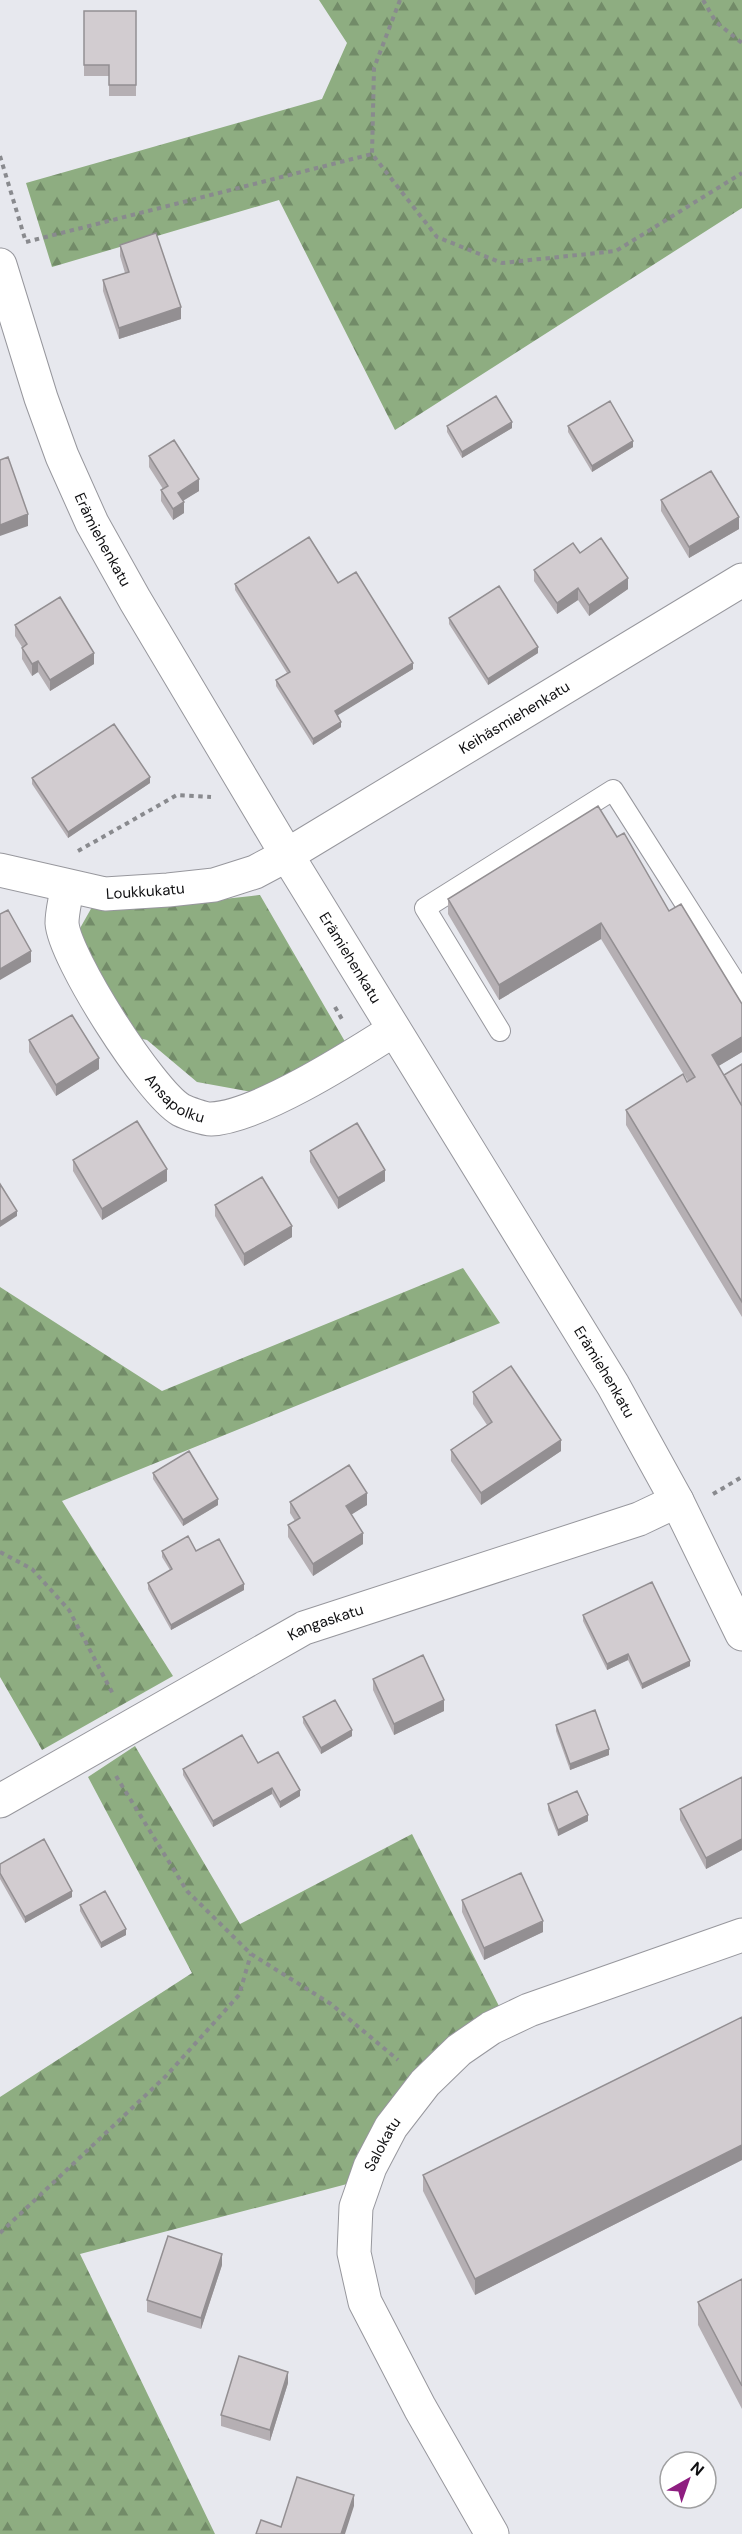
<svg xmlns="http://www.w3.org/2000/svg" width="742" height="2534" viewBox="0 0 742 2534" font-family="'DM Sans',sans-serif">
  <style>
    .forest { fill: url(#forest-firs) }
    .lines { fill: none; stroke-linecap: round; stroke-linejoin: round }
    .service-casing { stroke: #97979d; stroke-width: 22 }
    .minor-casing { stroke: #97979d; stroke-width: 35 }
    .tertiary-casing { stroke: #97979d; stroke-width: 35 }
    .path { stroke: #898a8e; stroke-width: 4; stroke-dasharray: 4.5 4.5; stroke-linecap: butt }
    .service { stroke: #fff; stroke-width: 20 }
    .minor { stroke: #fff; stroke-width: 33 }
    .tertiary { stroke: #fff; stroke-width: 33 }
    .wall { fill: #b5afb3 }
    .shaded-wall { fill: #938f92 }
    .building { fill: #d2ccd0; stroke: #938f92; stroke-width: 1.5 }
    .labels { text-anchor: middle; stroke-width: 4.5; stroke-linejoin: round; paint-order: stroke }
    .street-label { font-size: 15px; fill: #0f0f11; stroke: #fff }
  </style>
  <defs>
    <pattern id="forest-firs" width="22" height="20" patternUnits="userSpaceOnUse" patternTransform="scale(1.5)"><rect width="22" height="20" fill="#8ead81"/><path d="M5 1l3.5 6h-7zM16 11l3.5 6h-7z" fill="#728b68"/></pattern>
  </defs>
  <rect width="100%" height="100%" fill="#e7e8ee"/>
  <!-- forest -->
  <path class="forest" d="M319,0H742V208L395,430L279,200L52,267L26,183L322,99L347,43Z
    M260,895L347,1045L257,1093L197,1082L147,1040L133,1037L103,984L79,930L92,907L169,905Z
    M463,1268L500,1323L62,1501L173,1676L42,1750L0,1677V1287L162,1391Z
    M135,1746L240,1924L412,1834L503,2014L347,2184L80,2254L215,2534H0V2097L192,1973L88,1777Z"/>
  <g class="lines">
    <defs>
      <path id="service" d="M500,1031L425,908L613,790L742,993"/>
      <g id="minor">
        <path id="s1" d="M0,870L105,894L168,890L214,885L255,872L287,855L742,580"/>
        <path id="s2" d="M67,887C66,898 62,911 62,923C64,957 150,1092 181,1110C187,1113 204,1119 211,1119C258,1117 353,1056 394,1030"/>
        <path id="s3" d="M0,1801L304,1628L639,1519L677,1501"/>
        <path id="s4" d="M492,2534L420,2408L365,2302L354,2253L356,2207L370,2167L391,2127L425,2083L459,2050L491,2028L529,2010L742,1935"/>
      </g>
      <g id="tertiary">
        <path id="s5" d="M0,265L41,398L62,456L92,523L135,600L287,855L613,1385L677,1501L742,1634"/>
      </g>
    </defs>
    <!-- service casing -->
    <use href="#service" class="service-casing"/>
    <!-- minor casing -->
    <use href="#minor" class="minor-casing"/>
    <!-- tertiary casing -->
    <use href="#tertiary" class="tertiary-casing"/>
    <!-- path -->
    <path class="path" d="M400,0L374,68L372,154L437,237L502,263L616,251L742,173
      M703,0L716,22L742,43
      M0,156L25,239
      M26,242L372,154
      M78,851L177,795L211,797
      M335,1007L343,1021
      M713,1494L742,1477
      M0,1552L32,1569L69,1610L114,1696
      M116,1776L187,1891L251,1954L331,2004L398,2060
      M0,2233L166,2076L239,1995L251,1954"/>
    <!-- service -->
    <use href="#service" class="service"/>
    <!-- minor -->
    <use href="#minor" class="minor"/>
    <!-- tertiary -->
    <use href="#tertiary" class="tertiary"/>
  </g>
  <!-- wall -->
  <path class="wall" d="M84,11H136V96H109V76H84Z
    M120,245L181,319L119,339L103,291V280L125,273L120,256Z
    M447,426L512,428L462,458L447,432Z
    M568,426L633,447L592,472L568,432Z
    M149,456L199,491L183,500L184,513L173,520L161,501V490L163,489L149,467Z
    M661,500L739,529L689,558L661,511Z
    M580,553L628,589L589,616L578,600L557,614L534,581V570Z
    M235,584L413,669L337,715L341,727L313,745L276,686V680L287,673L235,590Z
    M449,618L538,653L488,685L449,624Z
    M15,625L94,664L50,691L38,672L32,676L22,659V647L15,636Z
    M32,778L150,783L68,838L32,784Z
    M617,837L669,911L742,1004V1052L718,1066L724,1075L742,1064V1317L626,1125V1110L688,1081L601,939L499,1000L448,914V899Z
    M29,1040L99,1069L56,1096L29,1052Z
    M310,1151L385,1181L338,1209L310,1162Z
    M73,1160L167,1181L102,1220L73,1171Z
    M215,1205L292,1237L244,1266L215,1216Z
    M473,1392L561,1451L481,1505L451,1461V1450L487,1425L473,1404Z
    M153,1473L218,1505L183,1526L153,1479Z
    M290,1502L367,1505L351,1514L363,1544L313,1576L288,1537V1525L295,1521L290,1513Z
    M162,1551H196L244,1590L171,1630L148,1589V1583L170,1570L162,1557Z
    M583,1615L690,1666L642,1689L628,1660L607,1670L583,1621Z
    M373,1679L444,1711L394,1735L373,1690Z
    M303,1717L352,1736L321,1754L303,1723Z
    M556,1725L609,1755L570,1770L556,1731Z
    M258,1763L300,1796L280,1808L272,1794L213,1827L183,1775V1769Z
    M742,1777V1850L706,1869L680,1820V1809Z
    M548,1804L588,1821L558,1836L548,1810Z
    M0,1864L72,1897L25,1923L0,1879Z
    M462,1900L543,1932L484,1960L462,1912Z
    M80,1905L126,1935L101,1948L80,1911Z
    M742,2017V2160L475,2295L423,2191V2175Z
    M222,2265L201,2329L147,2312V2300Z
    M742,2279V2409L698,2325V2302Z
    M288,2383L270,2441L221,2426V2415Z"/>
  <!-- shaded-wall -->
  <path class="shaded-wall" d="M181,307V319L119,339V328Z
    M512,422V428L462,458V452Z
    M633,441V447L592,472V466Z
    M199,479V491L178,504V493Z
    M184,502V513L173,520V509Z
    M28,514V526L0,536V525Z
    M739,517V529L689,558V547Z
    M628,578V589L589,616V605Z
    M578,588V600L557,614V603Z
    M538,647V653L488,685V679Z
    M94,653V664L50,691V680Z
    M38,661V672L32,676V664Z
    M413,663V669L335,717V711Z
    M341,722V727L313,745V739Z
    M150,777V783L68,838V832Z
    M601,923V939L499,1000V985Z
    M31,951V962L0,980V969Z
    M742,1037V1052L712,1070V1055Z
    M99,1058V1069L56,1096V1085Z
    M167,1169V1181L102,1220V1209Z
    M385,1170V1181L338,1209V1198Z
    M17,1211V1216L0,1227V1222Z
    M292,1226V1237L244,1266V1254Z
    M561,1440V1451L481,1505V1493Z
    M367,1493V1505L346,1518V1506Z
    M218,1499V1505L183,1526V1520Z
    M363,1533V1544L313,1576V1564Z
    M244,1584V1590L171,1630V1625Z
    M628,1654V1660L607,1670V1664Z
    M690,1661V1666L642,1689V1684Z
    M444,1700V1711L394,1735V1724Z
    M352,1730V1736L321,1754V1748Z
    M609,1749V1755L570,1770V1764Z
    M272,1788V1794L213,1827V1821Z
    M300,1790V1796L280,1808V1802Z
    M588,1815V1821L558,1836V1830Z
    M742,1839V1850L706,1869V1858Z
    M72,1891V1897L25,1923V1917Z
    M543,1921V1932L484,1960V1948Z
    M126,1929V1935L101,1948V1943Z
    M742,2145V2160L475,2295V2279Z
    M222,2254V2265L201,2329V2318Z
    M288,2372V2383L270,2441V2430Z
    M354,2495V2506L345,2534H341Z"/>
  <!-- building -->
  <path class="building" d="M84,11H136V85H109V65H84Z
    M156,233L181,307L119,328L103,280L129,272L120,245Z
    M496,396L512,422L462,452L447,426Z
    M610,401L633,441L592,466L568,426Z
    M174,440L199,479L178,493L184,502L173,509L161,490L168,486L149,456Z
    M8,457L28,514L0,525V460Z
    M711,471L739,517L689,547L661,500Z
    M309,537L338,583L356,572L413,663L335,711L341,722L313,739L276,680L290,672L235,584Z
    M601,538L628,578L589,605L578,588L557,603L534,570L573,543L580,553Z
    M499,586L538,647L488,679L449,618Z
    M60,597L94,653L50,680L38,661L32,664L22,648L27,644L15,625Z
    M114,724L150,777L68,832L32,778Z
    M598,806L617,837L624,833L669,911L681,904L742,1004V1037L712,1055L742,1106V1302L626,1110L683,1074L687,1082L695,1077L601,923L499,985L448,899Z
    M8,910L31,951L0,969V914Z
    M72,1015L99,1058L56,1085L29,1040Z
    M742,1064V1106L724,1075Z
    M137,1121L167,1169L102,1209L73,1160Z
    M357,1123L385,1170L338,1198L310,1151Z
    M262,1177L292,1226L244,1254L215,1205Z
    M0,1184L17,1211L0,1222Z
    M511,1366L561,1440L481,1493L451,1450L492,1422L473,1392Z
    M189,1451L218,1499L183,1520L153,1473Z
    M349,1465L367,1493L346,1506L363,1533L313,1564L288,1525L300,1518L290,1502Z
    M188,1536L196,1551L219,1539L244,1584L171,1625L148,1583L172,1569L162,1551Z
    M652,1582L690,1661L642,1684L628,1654L607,1664L583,1615Z
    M423,1655L444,1700L394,1724L373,1679Z
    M335,1700L352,1730L321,1748L303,1717Z
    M595,1710L609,1749L570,1764L556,1725Z
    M242,1735L258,1763L278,1752L300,1790L280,1802L272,1788L213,1821L183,1769Z
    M742,1777V1839L706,1858L680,1809Z
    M577,1791L588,1815L558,1830L548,1804Z
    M44,1839L72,1891L25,1917L0,1873V1864Z
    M521,1873L543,1921L484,1948L462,1900Z
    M105,1891L126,1929L101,1943L80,1905Z
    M742,2017V2145L475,2279L423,2175Z
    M168,2236L222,2254L201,2318L147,2300Z
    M742,2279V2386L698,2302Z
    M239,2356L288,2372L270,2430L221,2415Z
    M297,2477L354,2495L341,2534H256L261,2520L281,2527Z"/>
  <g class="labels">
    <!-- street labels -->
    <g class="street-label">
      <text dy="5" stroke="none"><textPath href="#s5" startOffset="294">Erämiehenkatu</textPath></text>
      <text dy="5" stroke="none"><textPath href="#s1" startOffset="562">Keihäsmiehenkatu</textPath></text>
      <text dy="5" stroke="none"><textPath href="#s1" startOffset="148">Loukkukatu</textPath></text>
      <text dy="5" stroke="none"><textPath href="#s5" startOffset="780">Erämiehenkatu</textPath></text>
      <text dy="5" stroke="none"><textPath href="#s2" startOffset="249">Ansapolku</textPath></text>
      <text dy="5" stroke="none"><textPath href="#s5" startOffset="1266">Erämiehenkatu</textPath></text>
      <text dy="5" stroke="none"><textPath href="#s3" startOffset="372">Kangaskatu</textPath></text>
      <text dy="5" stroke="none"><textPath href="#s4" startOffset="429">Salokatu</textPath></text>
    </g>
  </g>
  <!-- north arrow -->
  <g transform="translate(688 2480) rotate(40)"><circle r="28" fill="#ffffff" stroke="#9f9fa0" stroke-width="1.5"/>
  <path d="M0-4.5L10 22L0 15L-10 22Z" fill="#8e1e80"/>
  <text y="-9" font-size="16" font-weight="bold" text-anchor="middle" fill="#0f0f11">N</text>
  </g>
</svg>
